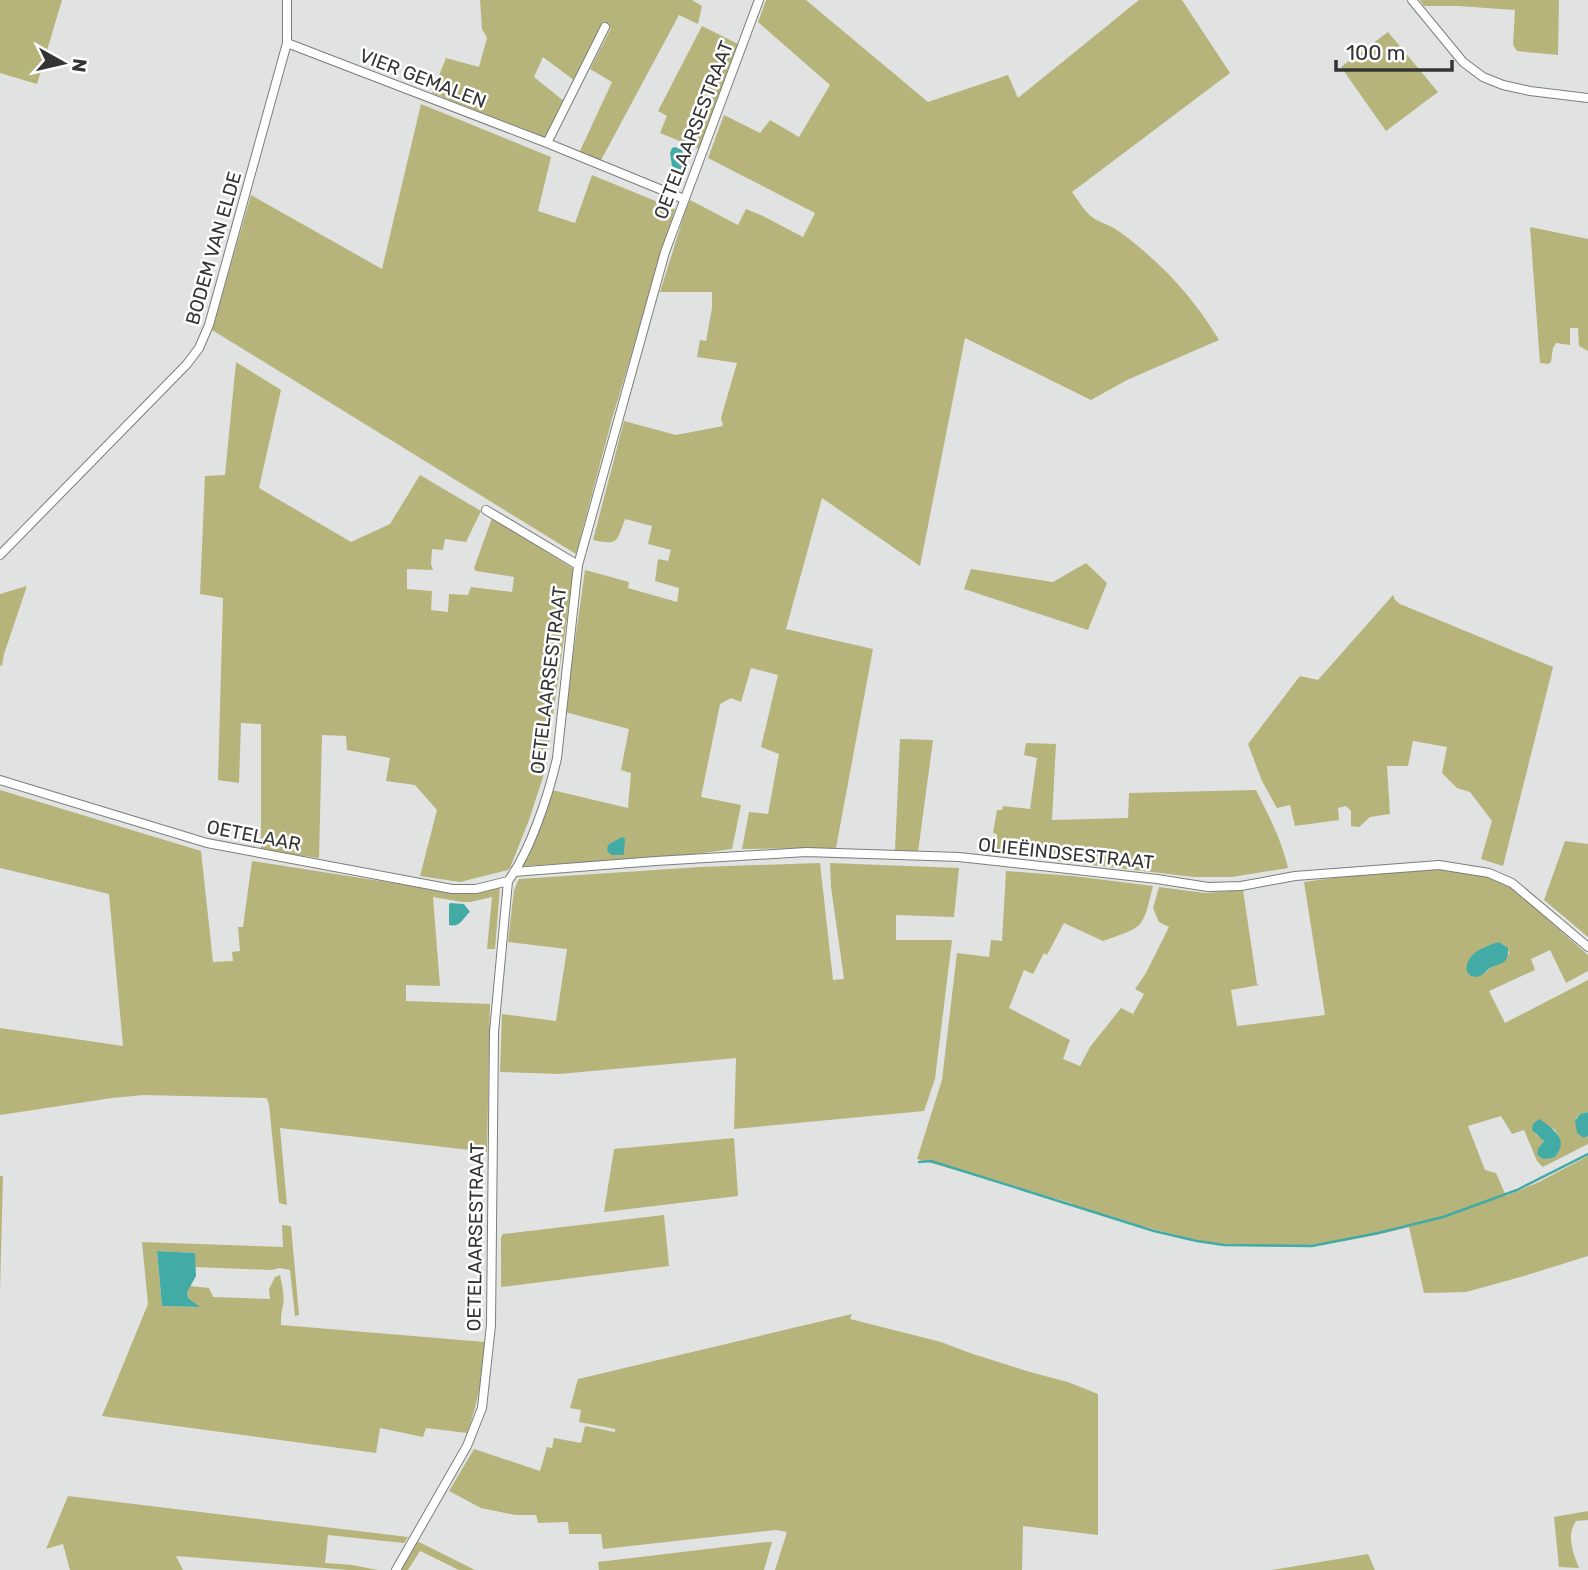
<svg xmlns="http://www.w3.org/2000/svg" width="1588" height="1570" viewBox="0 0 1588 1570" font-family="Rubik,sans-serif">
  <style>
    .green { fill: #b6b47b; fill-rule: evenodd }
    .water { fill: #42aba6 }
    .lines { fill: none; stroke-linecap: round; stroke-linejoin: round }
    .stream { stroke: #42aba6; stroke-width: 2.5 }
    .street-casing { stroke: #7b7e7b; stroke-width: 10 }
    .street { stroke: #fff; stroke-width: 8 }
    .labels { text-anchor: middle; stroke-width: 5; stroke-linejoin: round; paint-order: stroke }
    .street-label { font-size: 19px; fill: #333433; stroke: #fff }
  </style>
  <rect width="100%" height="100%" fill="#e0e3e1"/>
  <!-- green -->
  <path class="green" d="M0,0H62L37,84L0,73Z
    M480,0H692L702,6L698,24L679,15L600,162L579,153L612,82L590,69L611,28L605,24L575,81L543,57L534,77L565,102L546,139L432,93L446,58L479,67L487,38L482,29Z
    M766,0H806L928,102L1008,75L1018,98L1139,0H1182L1230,73L1072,192C1078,200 1084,211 1092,217C1098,222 1105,223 1112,227C1124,234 1136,244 1146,253C1174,277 1200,308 1219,340L1127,380L1091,400L965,338L920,566L822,498L786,629L873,649L836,848L742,849L749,812L768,814L779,754L761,747L778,675L751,668L741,702L731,698L720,704L701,797L741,805L732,849L680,856L524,866L523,863L552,790L628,808L631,773L621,770L629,729L565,712L585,570L629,582L628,588L677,602L679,588L655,581L658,559L668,561L671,550L648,544L652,526L625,519C616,543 619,545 593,540L624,421L676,435L723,426L721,418L737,363L697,357L700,340L706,341L712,308V292H660L685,212L690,200L738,225L746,209L763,216L803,237L815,213L708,158L724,115L760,133L770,120L799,137L830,85L758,22Z
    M1420,0H1559L1558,55L1517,51L1513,45L1515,10L1458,6H1424Z
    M702,26L738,44L699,149L660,133L667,116L658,111Z
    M1388,32L1438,92L1386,131L1341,67Z
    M421,104L551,157L538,211L575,223L592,175L675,209L612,419L576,554L212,330L251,195L382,269Z
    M1530,227L1588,239V351L1579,346L1578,328H1570V345L1556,343L1553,348L1551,362L1548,364L1540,363Z
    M236,362L281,390L259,488L351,542L390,524L420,475L481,511L466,542L445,539L443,550L432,549L431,564L433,570L407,569V589L432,591L431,610L448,612L449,594L468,595L471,587L512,592L514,577L476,571L474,568L492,518L574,569L545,771L529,820L510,868L508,870L460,882L420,876L437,810L415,785L386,781L390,758L347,750L346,736L322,735L319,858L261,850V724L241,723L239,783L218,780L223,598L200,594L205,476L225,475Z
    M1086,563L1107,583L1088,630L964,589L971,569L1053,582Z
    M27,586L4,654L2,666L0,665V594Z
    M1393,595L1395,600L1400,604L1553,667L1503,866L1481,859L1492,821L1470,792L1457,788L1442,773L1447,747L1413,741L1408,766H1387L1390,814L1370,817L1359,827L1351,826V811L1346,806L1338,808L1339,820L1295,826L1290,805L1277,808L1262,781L1248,744L1300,676L1318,680Z
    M900,739L933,740L918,852L895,851Z
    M1026,743L1056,744L1052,820L1128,818L1129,793L1256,790C1269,816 1282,841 1288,868L1232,877H1194L1050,860V858L1001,855L997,849V834L993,833L997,810H1002L1003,806L1030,809L1037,758L1024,755Z
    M0,790L201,851L213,962L233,961L232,952L240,951L238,927H243L252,861L463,894L493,886L500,887L495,949H487L492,897L470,902H462L433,897L440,986L406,985V1001L490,1004L487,1152L280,1128L287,1205L279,1203L269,1105L267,1098L144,1095L112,1098L0,1115V1028L123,1046L109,894L0,868Z
    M1565,841L1588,844V937L1544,900Z
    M820,863L833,980L844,979L831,887L830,863L959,868L954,917L896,915V940H952L935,1079L924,1111L734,1129L736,1058L559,1074L500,1072L502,1014L556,1021L567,949L508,942L514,890L519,879L700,867Z
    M1448,866L1503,880L1588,955V971L1566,983L1550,950L1531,959L1535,970L1489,991L1505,1023L1588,980V1112L1580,1114L1575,1120L1584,1138L1588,1136V1144L1543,1167L1537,1161L1524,1130L1512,1134L1501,1116L1468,1126L1485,1170L1496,1173L1506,1196L1539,1182L1588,1156V1256L1524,1276L1466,1292L1424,1293L1409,1227C1342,1245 1271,1253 1202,1241C1160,1233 1119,1218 1078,1207L1071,1203L917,1159L942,1080L957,953L989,957L991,940L1002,941L1006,871L1073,876L1153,886C1142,930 1145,926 1103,941L1064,923L1047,955L1044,953L1033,974L1024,970L1009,1008L1070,1040L1063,1059L1080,1066L1090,1047L1121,1008L1133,1014L1144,994L1135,989L1146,973L1169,927L1159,922L1153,908L1159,887L1205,893L1243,890L1257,984L1259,985L1231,990L1237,1026L1325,1015L1304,882L1382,871ZM1499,942L1508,948L1509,954L1486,972L1472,956L1485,947ZM1548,1126L1555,1130L1560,1139L1555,1157L1545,1159L1537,1154C1537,1148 1544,1145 1544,1139L1535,1134Z
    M734,1138L738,1196L604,1212L614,1149Z
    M0,1176H3L0,1292Z
    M664,1215L669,1266L501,1287V1237L503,1234Z
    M282,1225L291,1226L299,1315L295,1316L290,1270L280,1268L271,1270L195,1267L194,1253L157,1251L162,1306L199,1307L188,1298L187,1292L190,1286L209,1288L213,1297L270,1299L269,1289L275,1277L280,1275C282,1285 285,1297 283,1306C281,1314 281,1316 281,1325L485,1342C482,1376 479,1401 467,1433L426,1428L423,1437L380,1428L376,1453L102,1416L148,1304L142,1242L283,1247Z
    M852,1314L850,1319L941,1342L970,1353L1030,1372L1068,1382L1098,1394V1535L1023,1526L1022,1570H775L787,1532L776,1530L603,1549L601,1534H569L568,1522L538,1523L536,1515H515L481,1508L449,1491L474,1449L540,1471L547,1447L552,1448L554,1438L581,1443L585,1426L615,1432V1429L579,1422L581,1410L570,1408L578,1379Z
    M68,1496L408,1537L404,1543L328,1535L325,1563L352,1565L378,1570H349L176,1556L183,1570H70L63,1544L46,1549Z
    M1588,1511V1520L1576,1521C1566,1535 1573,1553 1579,1568L1559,1567L1554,1517Z
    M417,1541L475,1570H459L420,1551L408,1570H399Z
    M766,1542H772L764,1570H599L598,1562Z
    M1368,1554L1375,1570H1272Z"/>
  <!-- water -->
  <path class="water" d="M675,147L682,150L685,157L681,169L677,170L672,166L670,153L672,148Z
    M622,837L625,839L624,853L623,855H612L608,852L607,848L609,844Z
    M450,903L464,904L470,912C463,918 460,928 449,925V905Z
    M1499,942L1508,948C1509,966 1500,962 1489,969C1485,972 1482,975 1478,977L1471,976L1467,972C1464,954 1485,946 1499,942Z
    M1588,1112V1136L1584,1138L1577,1133L1575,1121L1580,1114Z
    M1539,1119C1543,1121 1546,1124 1549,1126C1560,1136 1566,1142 1555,1157C1548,1159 1542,1161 1537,1154L1538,1149L1544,1141L1532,1130L1533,1124Z
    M157,1251L195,1253L196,1276L187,1292L188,1298L200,1307L162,1306Z"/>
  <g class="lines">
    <!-- stream -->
    <path class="stream" d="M919,1162L931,1161L1154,1231L1197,1241L1224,1245L1312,1246L1378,1233L1443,1217L1517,1190L1588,1154"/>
    <defs>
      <path id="street" d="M1412,0L1463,62L1483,77L1503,85L1530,91L1588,98
        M287,43L547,143L684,199
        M547,143L605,27
        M486,510L578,565
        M0,555L187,364L199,348L209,325L287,43V0
        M0,780L207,843L452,889H476L508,881
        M514,872L656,861L806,852L959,857L1157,879L1208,887L1241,886L1295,876L1439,865L1489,873L1512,883L1588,947
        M396,1570L467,1446L482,1408L491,1325L494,1032L508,881C530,852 549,794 557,758L578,565L665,252L759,0"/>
    </defs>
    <!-- street casing -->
    <use href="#street" class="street-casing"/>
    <!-- street -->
    <use href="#street" class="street"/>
  </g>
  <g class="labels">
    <!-- street labels -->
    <g class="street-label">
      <text transform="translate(423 78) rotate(21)" y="7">VIER GEMALEN</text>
      <text transform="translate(693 130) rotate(-69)" y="7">OETELAARSESTRAAT</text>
      <text transform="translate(213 248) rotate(-74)" y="7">BODEM VAN ELDE</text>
      <text transform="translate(548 680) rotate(-83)" y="7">OETELAARSESTRAAT</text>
      <text transform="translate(254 835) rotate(11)" y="7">OETELAAR</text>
      <text transform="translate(1066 853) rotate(6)" y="7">OLIEËINDSESTRAAT</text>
      <text transform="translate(475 1237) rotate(-89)" y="7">OETELAARSESTRAAT</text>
    </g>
  </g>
  <!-- north arrow -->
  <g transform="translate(63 63) rotate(98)" stroke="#ffffff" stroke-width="5" paint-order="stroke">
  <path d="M0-5L12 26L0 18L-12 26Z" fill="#333433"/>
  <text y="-10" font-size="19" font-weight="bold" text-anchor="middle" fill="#333433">N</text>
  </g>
  <!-- scale -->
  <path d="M1336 60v10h116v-10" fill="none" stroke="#333433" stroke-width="3.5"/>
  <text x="1346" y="60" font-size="21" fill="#333433" stroke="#ffffff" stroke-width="5" paint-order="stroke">100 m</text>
</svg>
